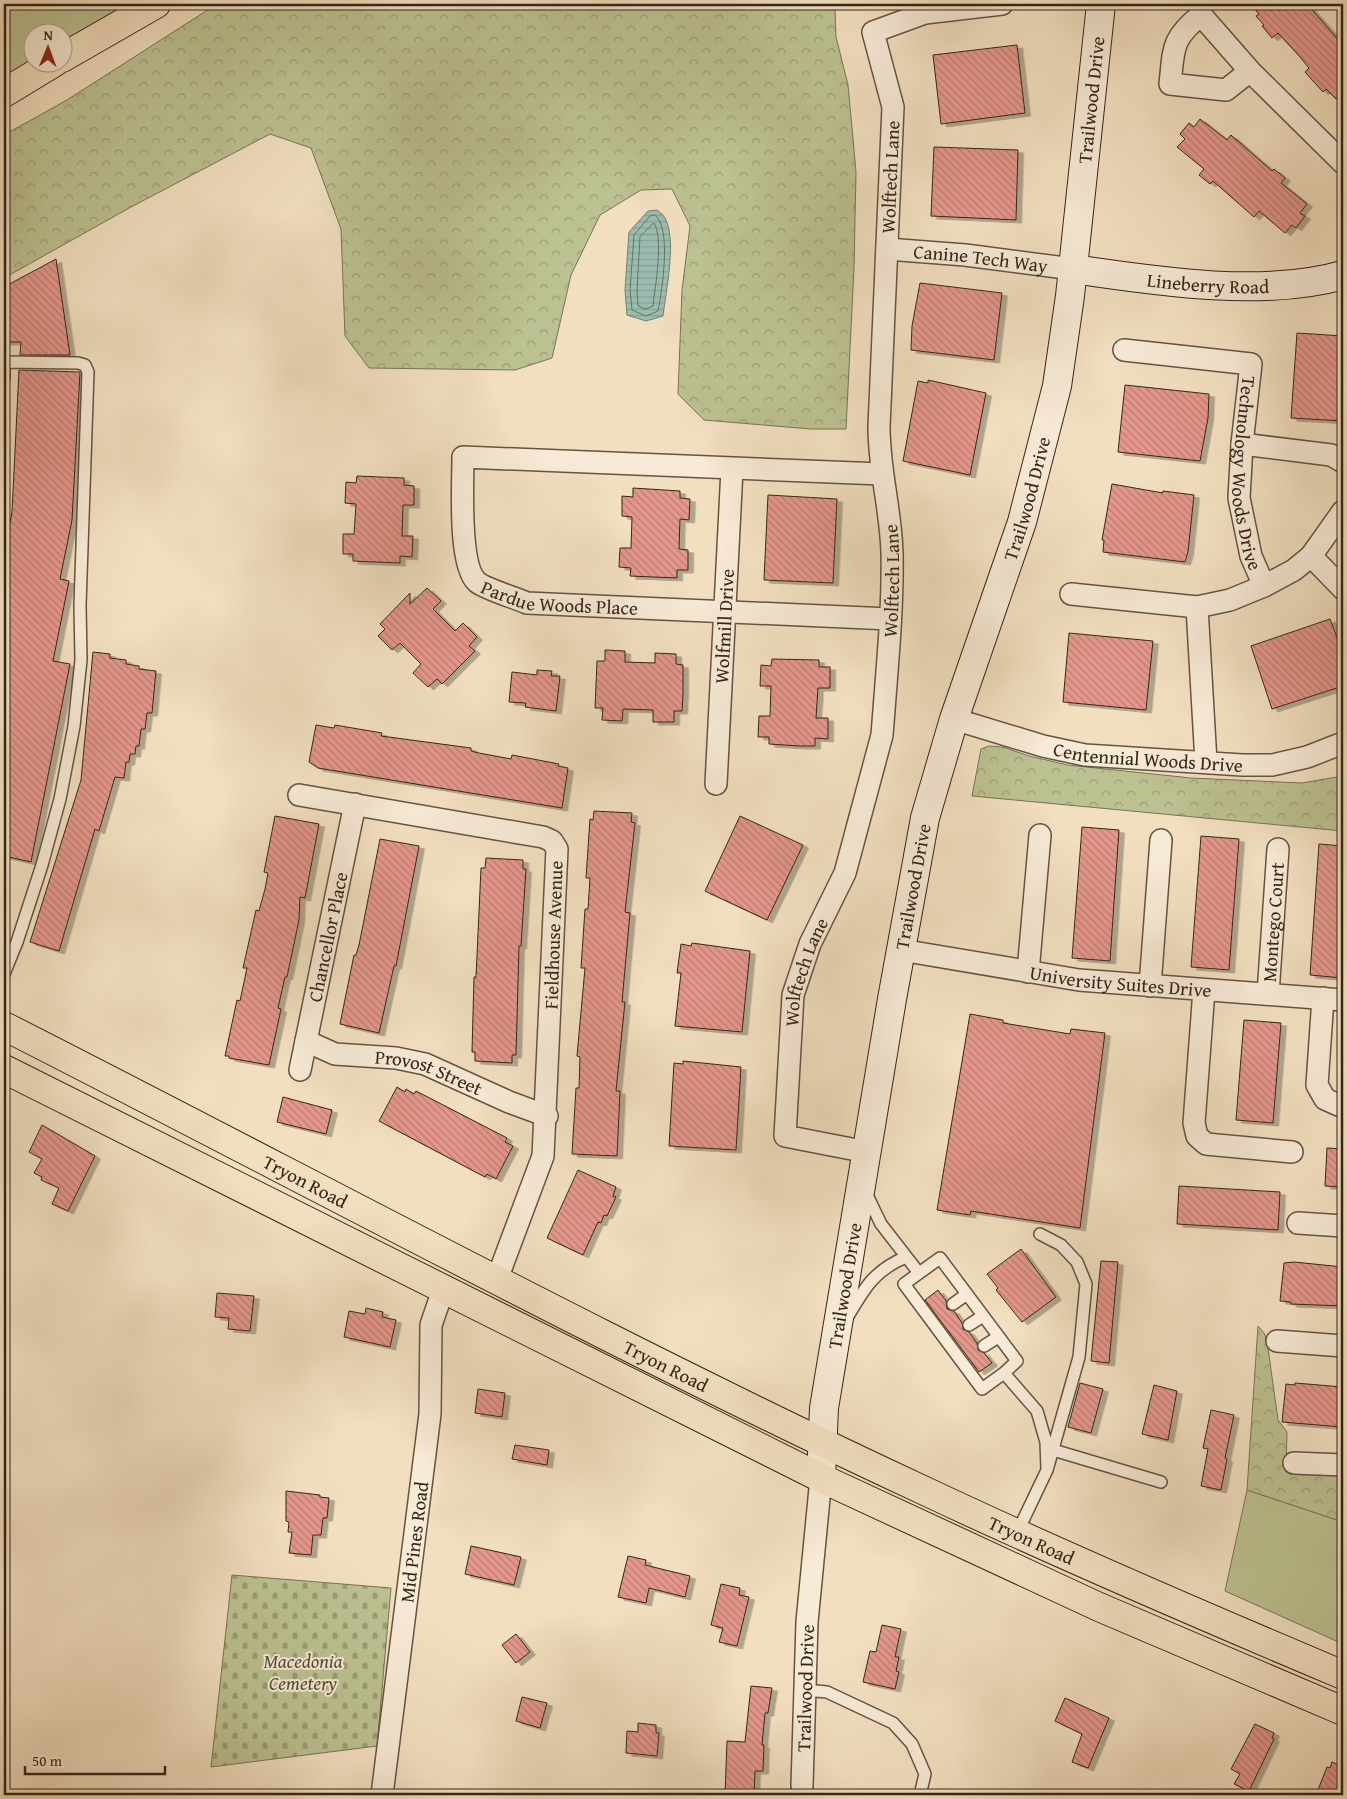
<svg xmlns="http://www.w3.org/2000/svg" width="1347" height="1799" viewBox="0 0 1347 1799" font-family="'Gentium Book Plus',serif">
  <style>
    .grass { fill: #bcc191; stroke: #787355 }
    .forest { fill: url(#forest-crowns); stroke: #787355 }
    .cemetery { fill: url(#cemetery-stones); stroke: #787355 }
    .water { fill: url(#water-rules); stroke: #728074 }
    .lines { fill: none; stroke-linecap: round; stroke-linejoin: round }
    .shore { stroke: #687164; stroke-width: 1 }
    .building { fill: url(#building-back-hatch); stroke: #342519; filter: url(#shadow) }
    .lane-casing { stroke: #645443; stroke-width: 14 }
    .street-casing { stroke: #645443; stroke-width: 24 }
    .secondary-casing { stroke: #342519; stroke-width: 30 }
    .primary-casing { stroke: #342519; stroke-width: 30 }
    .highway-casing { stroke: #342519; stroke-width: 30 }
    .lane { stroke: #f7ead6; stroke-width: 11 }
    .street { stroke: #f7ead6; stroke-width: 21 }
    .secondary { stroke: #f7ead6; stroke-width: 28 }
    .primary { stroke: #f2dfc0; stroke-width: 28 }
    .highway { stroke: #f2dfc0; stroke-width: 28 }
    .labels { text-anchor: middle; stroke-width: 4; stroke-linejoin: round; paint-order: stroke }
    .street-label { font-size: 19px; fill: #342519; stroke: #f7ead6 }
    .park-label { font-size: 19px; font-style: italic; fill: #564c37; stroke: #f7ead6 }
  </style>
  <defs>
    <pattern id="forest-crowns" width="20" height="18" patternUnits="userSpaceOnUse" patternTransform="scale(1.25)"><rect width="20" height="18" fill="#bcc191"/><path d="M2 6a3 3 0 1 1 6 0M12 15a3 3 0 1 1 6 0" fill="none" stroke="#9a9d76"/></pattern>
    <pattern id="cemetery-stones" width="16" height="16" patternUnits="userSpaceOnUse" patternTransform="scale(1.25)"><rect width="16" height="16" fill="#bcc191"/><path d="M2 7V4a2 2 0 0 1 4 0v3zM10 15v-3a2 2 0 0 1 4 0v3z" fill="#9a9d76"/></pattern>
    <pattern id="water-rules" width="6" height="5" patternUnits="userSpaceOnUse" patternTransform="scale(1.25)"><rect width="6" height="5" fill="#9bbdb0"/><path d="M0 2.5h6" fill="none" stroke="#86a297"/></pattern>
    <pattern id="building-back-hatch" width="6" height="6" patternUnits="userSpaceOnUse" patternTransform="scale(1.25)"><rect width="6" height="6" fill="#e5978c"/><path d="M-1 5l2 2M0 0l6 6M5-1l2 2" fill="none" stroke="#ba7b72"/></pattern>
    <filter id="shadow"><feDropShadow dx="5.5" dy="3" stdDeviation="0" flood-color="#0004"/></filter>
  </defs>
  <rect width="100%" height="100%" fill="#f2dfc0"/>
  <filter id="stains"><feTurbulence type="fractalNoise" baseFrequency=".004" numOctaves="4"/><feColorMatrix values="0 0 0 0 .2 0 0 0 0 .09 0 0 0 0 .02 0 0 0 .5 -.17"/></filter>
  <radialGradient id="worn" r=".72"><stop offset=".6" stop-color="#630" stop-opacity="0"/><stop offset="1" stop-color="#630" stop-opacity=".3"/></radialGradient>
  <!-- grass -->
  <path class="grass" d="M4,4H130L63,43L62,32H32V60L4,77Z
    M1247,1490L1343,1522V1644L1225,1591Z"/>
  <!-- forest -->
  <path class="forest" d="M217,4H845L835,7L836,37L848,85L856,172L854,268L846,429H811L704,420L678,394L682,290L690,226L672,189L641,190L600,215L571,275L552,358L515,370L369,368L345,336L341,229L311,148L270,134L131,207L4,278V135L67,100Z
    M989,746L1003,747L1029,756L1068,765L1191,778L1302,783L1343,776V831L972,796L981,749Z
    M1258,1326L1264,1333L1267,1341L1278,1420L1287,1432L1286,1472L1343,1476V1522L1247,1490Z"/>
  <!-- cemetery -->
  <path class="cemetery" d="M232,1575L391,1588L377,1746L211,1767Z"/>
  <!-- water -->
  <path class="water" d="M657,210C659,212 663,214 665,218C677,239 666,291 663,316L646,321L627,315L625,290L629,232L648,211Z"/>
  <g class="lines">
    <!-- shore -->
    <path class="shore" d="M655,215C672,228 662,290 658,311L646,316L632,310L630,290L634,235L650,216Z
      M654,223C664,239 655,287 653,306L646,309L638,306L637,290L640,237Z"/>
  </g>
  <!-- building -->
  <path class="building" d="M1250,4H1307L1343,45V92L1336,99L1326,89L1323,92L1305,72L1309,68L1300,57L1278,33L1272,38L1262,26L1264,25L1256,16L1259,14Z
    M1017,45L1025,113L941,124L933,55Z
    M1200,119L1227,140L1231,135L1272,171L1274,169L1285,178L1281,183L1307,204L1300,213L1305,216L1296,228L1292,225L1285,233L1259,211L1254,217L1213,181L1210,184L1199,175L1204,169L1177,147L1185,139L1180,134L1189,123L1194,127Z
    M934,147L1018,150L1016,220L931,216Z
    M56,259L70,355H20L21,342H4V287Z
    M920,283L1002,293L994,360L911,350L912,326Z
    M1297,333L1343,336V421L1291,418Z
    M19,370L80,372L72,520L60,579L69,581L53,661L70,664L31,862L4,856V555L12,512Z
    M928,380L986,393L970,475L903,461L918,381L928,383Z
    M1125,385L1209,394L1208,418L1200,461L1118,452Z
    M357,476L404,478V485L414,486V505H403L402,536H413L412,557L400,556V563L353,561V554H343V534H354L356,504L345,503L346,482L356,483Z
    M1112,484L1163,493V491L1194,495L1188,552L1185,562L1103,552L1104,540H1102Z
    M633,488L680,491V498L690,499L689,520L680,519L679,549L688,550V570H677V578L630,576L631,568L619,567L620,548H631L632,517L622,516V496L633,497Z
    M768,495L837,499L833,583L764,580Z
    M427,588L441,601L433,609L455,631L463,623L477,637L469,646L475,651L442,684L437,679L428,687L413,673L421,664L400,643L392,650L378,636L385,629L380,624L410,593V604Z
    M1330,619L1343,654V686L1272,709L1251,646Z
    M1069,633L1153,641L1146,710L1063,702Z
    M605,650L625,651V662L655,663V653L676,654V664L683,665V695L682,711H674V722H653V710L623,709L622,721L602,720L603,708H595L597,661H605Z
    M93,652L110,654V658L126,660V664L139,666V669L156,671L152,713H147L145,729H141L139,746H136L135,754H130L129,762H126L124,778L115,777L99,831L95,829L59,951L30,942L81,780Z
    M772,659L819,660V667H830V688H818L816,718H828V739L815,738V746H800L769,744V737H758L759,716H770L771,686H760L761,665L771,666Z
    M537,670L552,671L551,676H560L556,711L525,707L526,703L509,702L512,672L537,675Z
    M316,725L334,728L335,725L382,733L381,736L471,748V751L479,753L511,759L512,755L559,764L558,766L568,768L562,808L318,768L309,762Z
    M594,811L632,813L631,822L635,823L625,912L630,913L622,1002H625L616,1091H620L617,1156L572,1154L576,1088H579L580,1057L577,1056L585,968H581L585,909H588L590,878H586L590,819L593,820Z
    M275,816L319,824L305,898L300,897L299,920L287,977H285L278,1008L281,1009L269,1065L229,1058V1056H225L237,1000L240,1001L247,968H243L256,910L259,911L265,889L268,873L264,872Z
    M740,816L803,845L767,920L705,891Z
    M1082,827L1119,830L1110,961L1072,958Z
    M1201,836L1239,839L1229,970L1191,967Z
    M380,839L419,846L396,966H394L379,1033L340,1024L354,955H356L359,945Z
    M1319,844L1343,846V978L1310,975Z
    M486,858L523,860V869H526L521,946H519L516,1055H512V1063L475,1061V1052H472L474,977H476L481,868H485Z
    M692,943L750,951L742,1032L675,1026L681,973H677L681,944L691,946Z
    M970,1014L1003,1020V1023L1070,1034L1071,1029L1105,1033L1080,1228L971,1211L970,1215L937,1210Z
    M1244,1020L1281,1023L1273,1123L1236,1120Z
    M683,1061L741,1067L736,1150L669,1146L674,1063L683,1064Z
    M397,1087L405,1092L406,1089L414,1094L416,1091L507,1138L505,1142L513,1146L496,1179L487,1174L485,1177L379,1121Z
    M283,1097L332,1110L326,1134L277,1122Z
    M42,1125L95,1156L68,1211L52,1204L59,1188L41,1180L42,1177L34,1173L42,1159L29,1152Z
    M1327,1148L1343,1149V1187L1325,1186Z
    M578,1170L616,1187L613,1196L616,1197L607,1216L604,1215L601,1223L598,1222L583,1255L547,1238Z
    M1179,1186L1280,1192L1278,1230L1177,1224Z
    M1021,1249L1056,1297L1022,1322L996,1290L998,1288L987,1274Z
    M1101,1261L1118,1262L1109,1363L1091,1361Z
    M1294,1262L1343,1267V1306L1291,1304V1302L1280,1301L1284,1263Z
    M938,1290L946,1301L947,1309L954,1311L962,1323L963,1329L969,1332L977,1343L978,1350L984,1353L992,1363L979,1372L925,1300Z
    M217,1293L254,1296L250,1331L228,1329L229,1318L215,1317Z
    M366,1308L383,1312L382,1317L396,1320L390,1347L344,1337L349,1311L365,1314Z
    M1080,1383L1103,1389L1091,1433L1068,1427Z
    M1295,1383L1343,1387L1342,1427L1282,1422L1286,1384L1295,1385Z
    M1154,1385L1177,1391L1168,1440L1142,1434Z
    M478,1389L505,1393L502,1417L475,1413Z
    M1211,1410L1234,1415L1225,1458L1227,1459L1221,1490L1201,1486L1208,1449L1203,1448Z
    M515,1445L549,1450L547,1465L512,1459Z
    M286,1491L320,1495V1497L329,1498L327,1518H323L321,1535H313L311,1555L289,1553L292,1532H288L289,1522L286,1521Z
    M471,1546L521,1557L514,1585L465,1574Z
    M628,1556L646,1560L645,1565L690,1576L685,1597L649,1588L646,1603L618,1597Z
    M721,1584L740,1588L739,1595L749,1597L737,1646L719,1642L723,1628L711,1625Z
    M882,1625L901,1629L895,1657H899L896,1671L899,1672L895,1689L863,1682L870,1651L876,1652Z
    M516,1634L530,1652L516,1663L502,1645Z
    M751,1686L772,1688L768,1713H765L762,1745H764L763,1771H755L754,1795H725L727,1741L745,1742Z
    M522,1697L547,1703L540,1728L516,1721Z
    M1065,1698L1109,1718L1088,1768L1072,1762L1082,1734L1055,1721Z
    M638,1723L656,1725V1733H659L657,1756L626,1753L627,1731L638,1732Z
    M1255,1724L1274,1733L1272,1738L1274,1739L1249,1791L1234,1784L1240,1774L1231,1769Z
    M1332,1762L1343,1767V1795H1316L1327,1767L1330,1768Z"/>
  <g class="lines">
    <defs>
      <path id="lane" d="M4,362L78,363L85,365L88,372L80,605L81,660L74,726L60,799L42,865L17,942L4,974
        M4,377V362
        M865,1191L881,1224L919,1273
        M953,1304L967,1294
        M848,1316C865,1287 875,1270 906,1257
        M969,1325L983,1316
        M984,1346L998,1337
        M1004,1373L982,1389L904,1284L940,1258L1017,1361L1004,1373L1037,1411L1046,1442L1047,1470
        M1053,1450L1161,1482
        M1017,1533L1047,1470L1079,1357L1086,1284L1077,1262L1061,1245L1040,1234
        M804,1690L827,1692L893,1723L912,1744L925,1774L921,1791"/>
      <g id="street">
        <path d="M1250,71L1226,90L1170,84C1174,48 1171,39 1201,15L1250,71L1343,163"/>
        <path id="s1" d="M887,249L965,255L1073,269"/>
        <path id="s2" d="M1124,350L1251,364L1242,444L1239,498L1251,556L1264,586"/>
        <path d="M1242,444L1331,455L1343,462"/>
        <path id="s3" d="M881,474L463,457C463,483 458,565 477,582C485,589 516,598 527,603L890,619"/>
        <path d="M1311,556L1343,589"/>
        <path d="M1071,594L1197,607L1230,600L1264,586L1294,570L1311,556L1343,511"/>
        <path d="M1197,607L1206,762"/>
        <path id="s4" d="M954,719L1043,746L1085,755L1242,765H1272L1307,757L1343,743"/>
        <path id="s5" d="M716,784L732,469"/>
        <path d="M299,795L543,837L552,841L557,849L543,1156L497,1279"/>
        <path id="s6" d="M901,950L1079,980L1343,1000"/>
        <path d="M1028,972L1040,835"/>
        <path d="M1150,986L1161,840"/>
        <path d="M1204,990L1194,1123L1197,1136L1206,1144L1292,1152"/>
        <path id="s7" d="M1268,994L1278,849"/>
        <path d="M1323,998L1317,1085L1325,1099L1343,1107"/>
        <path id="s8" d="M306,1041L335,1054L396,1058L425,1064L509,1102L547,1116"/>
        <path id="s9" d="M300,1070L355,804"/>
        <path id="s10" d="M867,1152L785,1136L793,995L810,944L845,873L882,735L884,710C888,658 893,605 892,553C891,510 879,471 879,427L893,107L873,32L925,13L1002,4"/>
        <path d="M1298,1223L1343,1226"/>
        <path d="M1277,1341L1343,1346"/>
        <path d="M1294,1463L1343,1465"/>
        <path id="s11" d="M802,1786L807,1622L821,1478"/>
        <path id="s12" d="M382,1795L430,1414L431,1325L443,1290"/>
      </g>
      <g id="secondary">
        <path id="s13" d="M1073,269C1155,281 1263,298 1343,275"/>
        <path id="s14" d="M821,1478L824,1408L892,999L925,818L954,719L1022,522L1057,386L1070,296L1101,4"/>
      </g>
      <g id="primary">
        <path id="s15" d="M4,1026C311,1182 613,1346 925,1491C1063,1556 1203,1616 1343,1675"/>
        <path d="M4,1069L821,1478L1099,1607L1343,1711"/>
      </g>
      <path id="highway" d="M62,58L156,4
        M4,93L55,62"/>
    </defs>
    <!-- lane casing -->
    <use href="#lane" class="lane-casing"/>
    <!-- street casing -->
    <use href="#street" class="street-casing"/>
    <!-- secondary casing -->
    <use href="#secondary" class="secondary-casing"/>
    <!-- primary casing -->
    <use href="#primary" class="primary-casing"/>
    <!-- highway casing -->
    <use href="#highway" class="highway-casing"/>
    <!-- lane -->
    <use href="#lane" class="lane"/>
    <!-- street -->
    <use href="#street" class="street"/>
    <!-- secondary -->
    <use href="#secondary" class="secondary"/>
    <!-- primary -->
    <use href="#primary" class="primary"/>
    <!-- highway -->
    <use href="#highway" class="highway"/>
  </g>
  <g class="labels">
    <!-- street labels -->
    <g class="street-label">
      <text dy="7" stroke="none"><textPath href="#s14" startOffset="1409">Trailwood Drive</textPath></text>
      <text dy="7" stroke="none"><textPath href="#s10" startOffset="1060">Wolftech Lane</textPath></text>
      <text dy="7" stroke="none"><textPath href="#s1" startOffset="94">Canine Tech Way</textPath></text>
      <text dy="7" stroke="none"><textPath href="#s13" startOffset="136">Lineberry Road</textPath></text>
      <text dy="7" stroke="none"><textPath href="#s2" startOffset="238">Technology Woods Drive</textPath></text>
      <text dy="7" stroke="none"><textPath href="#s14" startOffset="1004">Trailwood Drive</textPath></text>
      <text dy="7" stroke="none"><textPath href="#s10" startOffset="655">Wolftech Lane</textPath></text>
      <text dy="7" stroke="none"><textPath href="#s3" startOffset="632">Pardue Woods Place</textPath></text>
      <text dy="7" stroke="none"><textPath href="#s5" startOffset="158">Wolfmill Drive</textPath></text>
      <text dy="7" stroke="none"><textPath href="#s4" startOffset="199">Centennial Woods Drive</textPath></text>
      <text dy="7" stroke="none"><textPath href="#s14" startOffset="599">Trailwood Drive</textPath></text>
      <text dy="7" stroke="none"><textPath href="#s7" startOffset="72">Montego Court</textPath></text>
      <text transform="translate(553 935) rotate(-88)" y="7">Fieldhouse Avenue</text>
      <text dy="7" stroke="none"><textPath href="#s9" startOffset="136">Chancellor Place</textPath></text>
      <text dy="7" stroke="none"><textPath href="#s10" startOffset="250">Wolftech Lane</textPath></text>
      <text dy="7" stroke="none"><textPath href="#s6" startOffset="222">University Suites Drive</textPath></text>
      <text dy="7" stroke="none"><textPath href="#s8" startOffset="128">Provost Street</textPath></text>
      <text dy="7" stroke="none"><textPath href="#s15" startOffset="339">Tryon Road</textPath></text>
      <text dy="7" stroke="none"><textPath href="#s14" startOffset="194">Trailwood Drive</textPath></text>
      <text dy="7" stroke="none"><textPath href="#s15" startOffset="744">Tryon Road</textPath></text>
      <text dy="7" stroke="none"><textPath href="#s15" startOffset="1149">Tryon Road</textPath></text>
      <text dy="7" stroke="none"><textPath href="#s12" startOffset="255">Mid Pines Road</textPath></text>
      <text dy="7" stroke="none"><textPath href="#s11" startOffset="98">Trailwood Drive</textPath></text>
    </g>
    <!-- park labels -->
    <g class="park-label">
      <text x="303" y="1668">Macedonia<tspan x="303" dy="22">Cemetery</tspan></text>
    </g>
  </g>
  <!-- margin -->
  <rect width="1347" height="1799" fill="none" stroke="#f2dfc0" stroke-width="20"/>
  <rect x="5" y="5" width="1337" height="1789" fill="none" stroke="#342519" stroke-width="2.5"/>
  <rect x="10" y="10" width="1327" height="1779" fill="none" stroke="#342519"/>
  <!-- north arrow -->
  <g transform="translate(48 48) rotate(1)"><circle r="24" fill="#f7ead6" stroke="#a99b8a"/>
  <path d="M0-4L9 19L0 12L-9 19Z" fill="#8f2418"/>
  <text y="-8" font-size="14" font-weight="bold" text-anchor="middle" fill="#342519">N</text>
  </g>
  <!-- scale -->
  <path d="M25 1766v8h140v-8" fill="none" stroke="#342519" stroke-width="2.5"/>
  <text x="32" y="1766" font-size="15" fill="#342519" stroke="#f7ead6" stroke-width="4" paint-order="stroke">50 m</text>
  <rect width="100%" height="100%" filter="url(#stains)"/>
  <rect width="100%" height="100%" fill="url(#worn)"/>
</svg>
